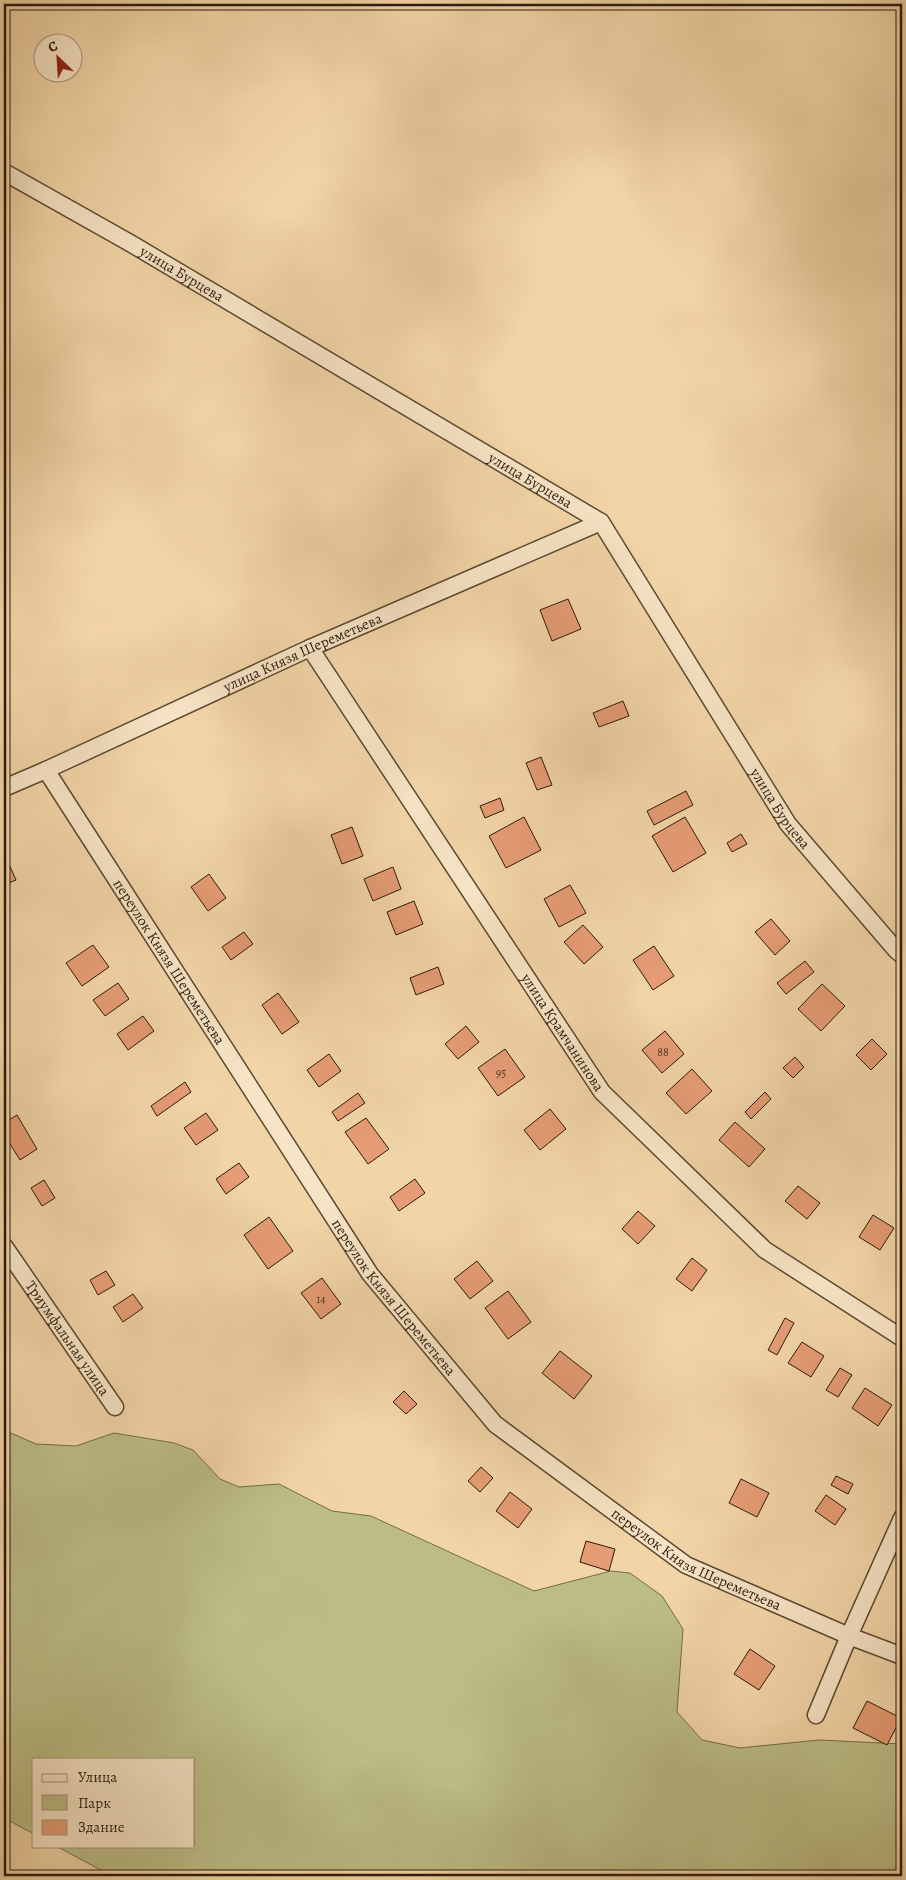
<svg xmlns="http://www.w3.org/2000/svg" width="906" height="1880" viewBox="0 0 906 1880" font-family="Alegreya,serif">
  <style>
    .green { fill: #bcbd86; stroke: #736c48 }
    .building { fill: #e69c74; stroke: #2a1b0b }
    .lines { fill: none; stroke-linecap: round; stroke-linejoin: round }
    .minor-casing { stroke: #5c4a32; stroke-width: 19 }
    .minor { stroke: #f7e4c6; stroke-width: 16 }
    .labels { text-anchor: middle; stroke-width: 4; stroke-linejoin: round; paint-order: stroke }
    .number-label { font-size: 12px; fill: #593b25 }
    .street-label { font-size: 15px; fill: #2a1b0b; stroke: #f7e4c6 }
  </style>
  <rect width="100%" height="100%" fill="#f2d5a7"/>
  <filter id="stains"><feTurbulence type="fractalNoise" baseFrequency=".004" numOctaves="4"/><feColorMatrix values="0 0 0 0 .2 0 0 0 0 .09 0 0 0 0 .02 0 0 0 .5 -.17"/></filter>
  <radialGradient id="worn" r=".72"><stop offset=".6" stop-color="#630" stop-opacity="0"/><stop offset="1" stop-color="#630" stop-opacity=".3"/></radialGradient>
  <!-- green -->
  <path class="green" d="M4,1430L36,1444L76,1446L114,1433L174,1443L193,1450L220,1479L239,1487L279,1484L332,1511L371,1516L534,1591L611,1571L630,1573L662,1596L683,1629L677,1712L702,1740L740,1748L819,1740L902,1744V1876H112L56,1846H194V1759H34V1834L4,1818Z"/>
  <!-- building -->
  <path class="building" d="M568,599L581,629L552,641L540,610Z
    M623,701L629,716L599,727L593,713Z
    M541,757L552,785L537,790L526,763Z
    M686,791L693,805L654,825L647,811Z
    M500,798L504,810L485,818L480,806Z
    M524,817L541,850L506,868L489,836Z
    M685,817L706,853L673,872L652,836Z
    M352,827L363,856L342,864L331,835Z
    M741,834L747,844L732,852L727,843Z
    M4,853L16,880L4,885Z
    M393,867L401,889L373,901L364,879Z
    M209,874L226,898L208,911L191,887Z
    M570,885L586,913L559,927L544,899Z
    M414,901L423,924L396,935L387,912Z
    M771,919L790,941L775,955L755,932Z
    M583,925L603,947L584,964L564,942Z
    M244,932L253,944L231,960L222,947Z
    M93,945L109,967L82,986L66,963Z
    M654,946L674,976L653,990L633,960Z
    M805,961L814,972L786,994L777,983Z
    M438,967L444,984L416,995L410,978Z
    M118,983L129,999L105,1016L93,1000Z
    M822,984L845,1006L821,1031L798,1009Z
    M278,993L299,1022L282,1034L262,1005Z
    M143,1016L154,1031L128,1050L117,1034Z
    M466,1026L479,1042L458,1059L445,1044Z
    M665,1031L684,1054L662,1073L642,1050Z
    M872,1039L887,1054L871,1070L856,1055Z
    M505,1049L525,1077L498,1096L478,1068Z
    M329,1054L341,1071L319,1087L307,1070Z
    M795,1057L804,1067L793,1078L783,1068Z
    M692,1069L712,1091L686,1114L666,1093Z
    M185,1082L191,1092L157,1116L151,1106Z
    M765,1092L771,1099L751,1119L745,1112Z
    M358,1093L365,1103L338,1121L332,1112Z
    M550,1109L566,1129L540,1150L524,1130Z
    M206,1113L218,1130L196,1145L184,1128Z
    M17,1115L37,1149L20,1160L4,1134V1123Z
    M366,1118L389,1149L368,1164L345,1132Z
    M735,1122L765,1149L749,1167L719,1140Z
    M239,1163L249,1177L226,1194L216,1179Z
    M415,1179L425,1193L399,1211L390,1197Z
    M44,1180L55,1198L42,1206L31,1188Z
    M798,1186L820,1203L807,1219L785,1201Z
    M638,1211L655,1226L638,1244L622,1229Z
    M873,1215L894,1228L880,1250L859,1237Z
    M269,1217L293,1251L268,1269L244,1235Z
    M692,1258L707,1270L692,1291L676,1279Z
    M477,1261L493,1281L470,1299L454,1279Z
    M106,1271L115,1285L98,1295L90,1280Z
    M322,1278L341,1304L321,1319L301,1293Z
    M508,1291L531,1322L508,1339L485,1308Z
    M133,1294L143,1308L123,1322L113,1307Z
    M785,1318L794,1323L777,1355L768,1350Z
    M802,1342L824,1356L811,1377L788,1363Z
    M560,1351L592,1376L574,1399L542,1373Z
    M840,1368L852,1375L838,1397L826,1390Z
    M865,1388L892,1405L878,1426L852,1408Z
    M404,1391L417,1404L406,1414L393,1402Z
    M481,1467L493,1478L480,1492L468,1481Z
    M836,1476L853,1484L848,1494L831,1485Z
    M741,1479L769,1493L757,1517L729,1503Z
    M510,1492L532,1509L518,1528L496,1511Z
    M826,1495L846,1509L835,1525L815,1511Z
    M586,1541L615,1549L609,1571L580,1562Z
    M750,1649L775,1666L759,1690L734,1674Z
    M867,1701L901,1718L887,1745L853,1728Z"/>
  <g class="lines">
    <defs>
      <g id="minor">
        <path id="s1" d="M4,172L130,243L601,522L788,824L896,950L902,955"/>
        <path id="s2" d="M310,648L602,1092L765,1250L902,1338"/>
        <path id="s3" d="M46,770L370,1274L495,1424L686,1565L849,1636L902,1656"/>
        <path id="s4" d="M4,788L46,770L310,648L601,522"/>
        <path id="s5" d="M4,1246L115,1407"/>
        <path d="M816,1715L849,1636L902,1518"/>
      </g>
    </defs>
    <!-- minor casing -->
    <use href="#minor" class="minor-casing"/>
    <!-- minor -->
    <use href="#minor" class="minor"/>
  </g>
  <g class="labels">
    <!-- number labels -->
    <g class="number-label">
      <text x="663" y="1056">88</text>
      <text x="501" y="1077">95</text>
      <text x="321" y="1303">14</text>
    </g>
    <!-- street labels -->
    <g class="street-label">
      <text dy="5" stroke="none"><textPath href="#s1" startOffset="205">улица Бурцева</textPath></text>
      <text dy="5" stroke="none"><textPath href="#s1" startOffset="610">улица Бурцева</textPath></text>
      <text dy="5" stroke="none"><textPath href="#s4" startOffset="328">улица Князя Шереметьева</textPath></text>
      <text dy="5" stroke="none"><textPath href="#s1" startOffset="1030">улица Бурцева</textPath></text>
      <text dy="5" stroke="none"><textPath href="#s3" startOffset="228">переулок Князя Шереметьева</textPath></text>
      <text dy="5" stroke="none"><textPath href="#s2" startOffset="460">улица Крамчанинова</textPath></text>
      <text dy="5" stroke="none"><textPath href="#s3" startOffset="632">переулок Князя Шереметьева</textPath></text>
      <text dy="5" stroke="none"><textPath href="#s5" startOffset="112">Триумфальная улица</textPath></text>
      <text dy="5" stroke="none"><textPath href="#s3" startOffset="1038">переулок Князя Шереметьева</textPath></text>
    </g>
  </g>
  <!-- margin -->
  <rect width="906" height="1880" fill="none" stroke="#f2d5a7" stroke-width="20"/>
  <rect x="5" y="5" width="896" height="1870" fill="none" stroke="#2a1b0b" stroke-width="2.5"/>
  <rect x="10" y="10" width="886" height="1860" fill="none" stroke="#2a1b0b"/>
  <!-- legend -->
  <rect x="32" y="1758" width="162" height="90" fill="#f7e4c6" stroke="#a5947b"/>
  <rect x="42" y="1774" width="25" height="8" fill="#f7e4c6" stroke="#a5947b"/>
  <text x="78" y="1782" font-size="15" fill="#2a1b0b">Улица</text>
  <rect x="42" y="1795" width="25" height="15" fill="#bcbd86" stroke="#a5947b"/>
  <text x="78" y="1808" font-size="15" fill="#2a1b0b">Парк</text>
  <rect x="42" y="1820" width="25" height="15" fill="#e69c74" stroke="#a5947b"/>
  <text x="78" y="1832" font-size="15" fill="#2a1b0b">Здание</text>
  <!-- north arrow -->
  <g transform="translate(58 58) rotate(335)"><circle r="24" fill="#f7e4c6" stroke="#a5947b"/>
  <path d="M0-4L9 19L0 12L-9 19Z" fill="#8f2418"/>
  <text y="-8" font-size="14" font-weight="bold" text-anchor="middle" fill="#2a1b0b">С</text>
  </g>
  <rect width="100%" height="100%" filter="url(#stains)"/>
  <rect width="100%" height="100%" fill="url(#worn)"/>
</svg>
